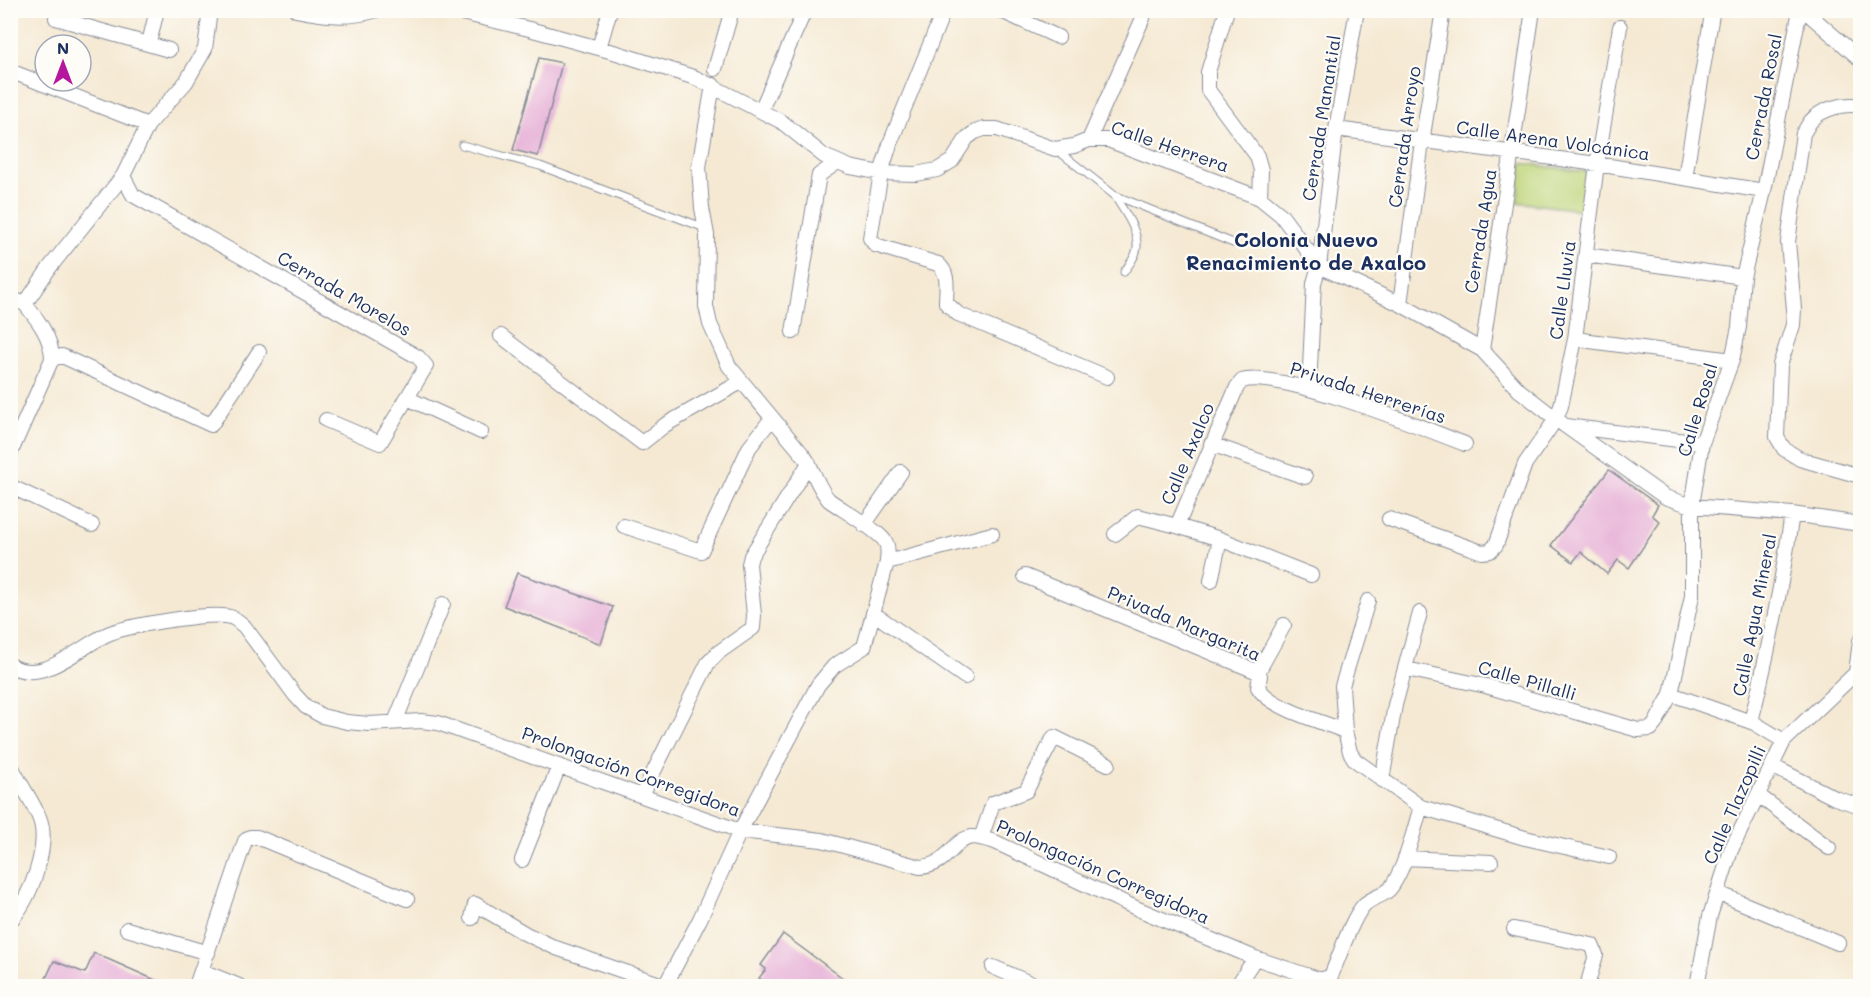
<svg xmlns="http://www.w3.org/2000/svg" width="1871" height="997" viewBox="0 0 1871 997" font-family="Mali,sans-serif">
  <style>
    .green { fill: #bed478; stroke: #6c826b; stroke-width: 1.5 }
    .building { fill: #e6aed6 }
    .lines { fill: none; stroke-linecap: round; stroke-linejoin: round }
    .lane-casing { stroke: #888c98; stroke-width: 9 }
    .street-casing { stroke: #888c98; stroke-width: 16 }
    .lane { stroke: #fff; stroke-width: 7 }
    .street { stroke: #fff; stroke-width: 14 }
    .labels { text-anchor: middle; stroke-width: 4.5; stroke-linejoin: round; paint-order: stroke }
    .street-label { font-size: 18px; fill: #1b2f5e; stroke: #fdfcf7 }
    .neighbourhood-label { font-size: 20px; font-weight: bold; fill: #1b2f5e; stroke: #fdfcf7 }
  </style>
  <rect width="100%" height="100%" fill="#fdfcf7"/>
  <filter id="ink" filterUnits="userSpaceOnUse"><feTurbulence type="fractalNoise" baseFrequency=".0167" numOctaves="2"/><feDisplacementMap in="SourceGraphic" scale="12" xChannelSelector="R" yChannelSelector="G"/><feConvolveMatrix kernelMatrix="1 2 1 2 8 2 1 2 1" color-interpolation-filters="sRGB"/></filter>
  <filter id="wash" filterUnits="userSpaceOnUse"><feTurbulence type="fractalNoise" baseFrequency=".008" numOctaves="4" result="noise"/><feDisplacementMap in="SourceGraphic" scale="24" xChannelSelector="R" yChannelSelector="G"/><feGaussianBlur stdDeviation="1.35" result="paint"/><feColorMatrix in="noise" values="0 0 0 0 0 0 0 0 0 0 0 0 0 0 0 0 0 1.4 0 .05"/><feComposite in="paint" operator="in"/></filter>
  <g filter="url(#wash)">
    <rect width="100%" height="100%" fill="#f5e9d3"/>
    <!-- green -->
    <path class="green" d="M1522,163L1593,173L1588,211L1517,202Z"/>
    <g id="blocks">
      <!-- building -->
      <path class="building" d="M539,58L562,63L538,156L513,150Z
        M1609,470L1658,505L1652,515L1660,522L1629,568L1618,560L1607,574L1581,552L1573,562L1551,545Z
        M517,573L613,607L601,644L504,606Z
        M783,934L855,987H771L759,978L766,969L761,965Z
        M94,953L171,987H42L54,961L85,973Z"/>
    </g>
  </g>
  <g filter="url(#ink)">
    <use href="#blocks" fill-opacity="0" stroke="#888c98" stroke-width="1.5"/>
    <g class="lines">
      <defs>
        <path id="lane" d="M462,145L540,166L705,228
          M1057,150L1114,195L1233,243
          M1114,195C1123,210 1142,234 1136,252C1134,259 1128,266 1124,272"/>
        <path id="street" d="M296,10C324,16 350,19 377,10
          M449,10L529,29L617,53L696,78L782,122L824,156L850,167L881,173L916,174L937,170L952,161L967,138L975,132L984,129H997L1055,149L1074,146L1089,140H1108L1260,198L1281,215L1319,266L1400,304L1482,350L1519,390L1564,425L1665,497L1692,506L1792,514L1860,524
          M944,10L891,141L881,173L870,238L875,245L938,264C950,274 946,289 946,303L958,314L1107,377
          M999,10L1058,37
          M1227,10L1208,72V90L1257,156L1261,170L1260,198
          M1804,10L1860,59
          M56,18L169,50
          M149,43L157,10
          M599,48L610,10
          M715,69L732,10
          M10,71L148,125
          M1860,106C1845,103 1822,108 1811,121C1808,124 1806,130 1803,133L1788,242L1794,309L1793,325L1780,365L1777,437L1784,449L1800,459L1860,476
          M761,110L805,10
          M1336,129L1597,164L1764,191
          M1089,140L1143,18
          M123,176L133,195L418,357L426,366L380,443L326,420
          M1685,178L1712,14
          M1586,255L1743,277
          M10,298L25,304
          M1400,304L1422,142L1443,10
          M793,332L819,175L838,162
          M501,336L642,443L665,425L741,382
          M1575,339L1732,360
          M1482,350L1533,10
          M52,359L62,356L211,425L259,352
          M1309,389L1314,283L1319,266L1336,129L1357,10
          M407,398L481,432
          M1566,426L1702,443
          M1211,444L1305,477
          M10,454L52,359C52,338 38,320 25,304L50,267L123,176L148,125L186,82L205,49L210,10
          M10,486L92,525
          M1389,519L1482,552L1490,551L1496,545L1525,464L1556,419L1561,406L1575,339L1597,164L1620,27
          M864,525L901,472
          M624,526L701,551L749,448L772,418
          M1115,534L1138,516L1177,526
          M887,562L992,534
          M1311,575L1220,539L1177,526L1237,387L1242,381C1279,369 1423,428 1465,444
          M1025,576L1258,672L1260,676L1258,687C1269,708 1323,722 1345,731
          M1211,581L1220,539
          M1368,601L1342,686L1345,731L1350,752L1355,760L1421,807L1525,838L1609,857
          M873,613L965,677
          M10,665C43,687 82,644 110,633C129,626 216,610 233,618C236,619 240,623 244,626L295,695L306,707L322,716L347,722L369,724L421,721L438,723L740,831L822,840L920,867C948,866 953,839 972,837C979,837 988,840 995,842L1138,909L1255,958L1321,980L1331,976C1339,958 1352,916 1365,904C1374,896 1386,896 1392,886C1407,863 1413,832 1421,807
          M1406,669L1486,686L1638,730L1651,729L1655,724L1671,694L1692,596V506L1702,443L1732,360L1739,327L1743,277L1764,191L1800,10
          M1258,672L1284,625
          M1856,673L1860,641
          M1671,694L1754,723L1784,741
          M395,722L443,604
          M1751,722C1768,653 1782,584 1792,514
          M10,763C18,782 31,798 39,817C51,845 30,900 10,921
          M1772,766L1835,798L1860,806
          M1382,780L1395,705L1420,613
          M642,795L708,663L719,652L753,628L754,615L749,564L751,556L809,463
          M1758,795L1829,848
          M981,838L993,803L1026,791L1054,737L1108,764
          M1405,858L1491,862
          M522,860L559,766
          M1718,893L1838,943
          M472,918L475,904L526,934L556,948L666,986
          M127,929L208,953
          M1514,929L1592,945L1596,955L1587,986
          M993,967L1037,986
          M202,971L239,986
          M196,986L245,841L250,837H257L407,899
          M665,986L700,919L740,831L818,685L834,666L864,647L887,562C887,556 889,549 886,543C881,532 841,509 829,500C817,487 814,470 804,456L729,366L710,324L706,306L707,235L702,208L699,167L713,85
          M1237,986L1255,958
          M1697,986L1710,916L1731,850L1784,741L1860,669"/>
      </defs>
      <!-- lane casing -->
      <use href="#lane" class="lane-casing"/>
      <!-- street casing -->
      <use href="#street" class="street-casing"/>
      <!-- lane -->
      <use href="#lane" class="lane"/>
      <!-- street -->
      <use href="#street" class="street"/>
    </g>
  </g>
  <g class="labels">
    <!-- street labels -->
    <g class="street-label">
      <text transform="translate(1764 97) rotate(-79)" y="6">Cerrada Rosal</text>
      <text transform="translate(1322 118) rotate(-81)" y="6">Cerrada Manantial</text>
      <text transform="translate(1405 137) rotate(-82)" y="6">Cerrada Arroyo</text>
      <text transform="translate(1553 141) rotate(8)" y="6">Calle Arena Volcánica</text>
      <text transform="translate(1170 147) rotate(19)" y="6">Calle Herrera</text>
      <text transform="translate(1481 231) rotate(-81)" y="6">Cerrada Agua</text>
      <text transform="translate(1563 290) rotate(-82)" y="6">Calle Lluvia</text>
      <text transform="translate(344 294) rotate(30)" y="6">Cerrada Morelos</text>
      <text transform="translate(1368 393) rotate(18)" y="6">Privada Herrerías</text>
      <text transform="translate(1698 410) rotate(-73)" y="6">Calle Rosal</text>
      <text transform="translate(1188 454) rotate(-67)" y="6">Calle Axalco</text>
      <text transform="translate(1755 615) rotate(-79)" y="6">Calle Agua Mineral</text>
      <text transform="translate(1184 624) rotate(23)" y="6">Privada Margarita</text>
      <text transform="translate(1527 681) rotate(16)" y="6">Calle Pillalli</text>
      <text transform="translate(631 772) rotate(20)" y="6">Prolongación Corregidora</text>
      <text transform="translate(1735 805) rotate(-66)" y="6">Calle Tlazopilli</text>
      <text transform="translate(1103 872) rotate(24)" y="6">Prolongación Corregidora</text>
    </g>
    <!-- neighbourhood labels -->
    <g class="neighbourhood-label">
      <text x="1306" y="247">Colonia Nuevo<tspan x="1306" dy="23">Renacimiento de Axalco</tspan></text>
    </g>
  </g>
  <!-- margin -->
  <rect width="1871" height="997" fill="none" stroke="#fdfcf7" stroke-width="36"/>
  <!-- north arrow -->
  <g transform="translate(63 63)"><circle r="28" fill="#fdfcf7" stroke="#a3aaba" stroke-width="1.5"/>
  <path d="M0-4.5L10 22L0 15L-10 22Z" fill="#b5179e"/>
  <text y="-9" font-size="16" font-weight="bold" text-anchor="middle" fill="#1b2f5e">N</text>
  </g>
</svg>
